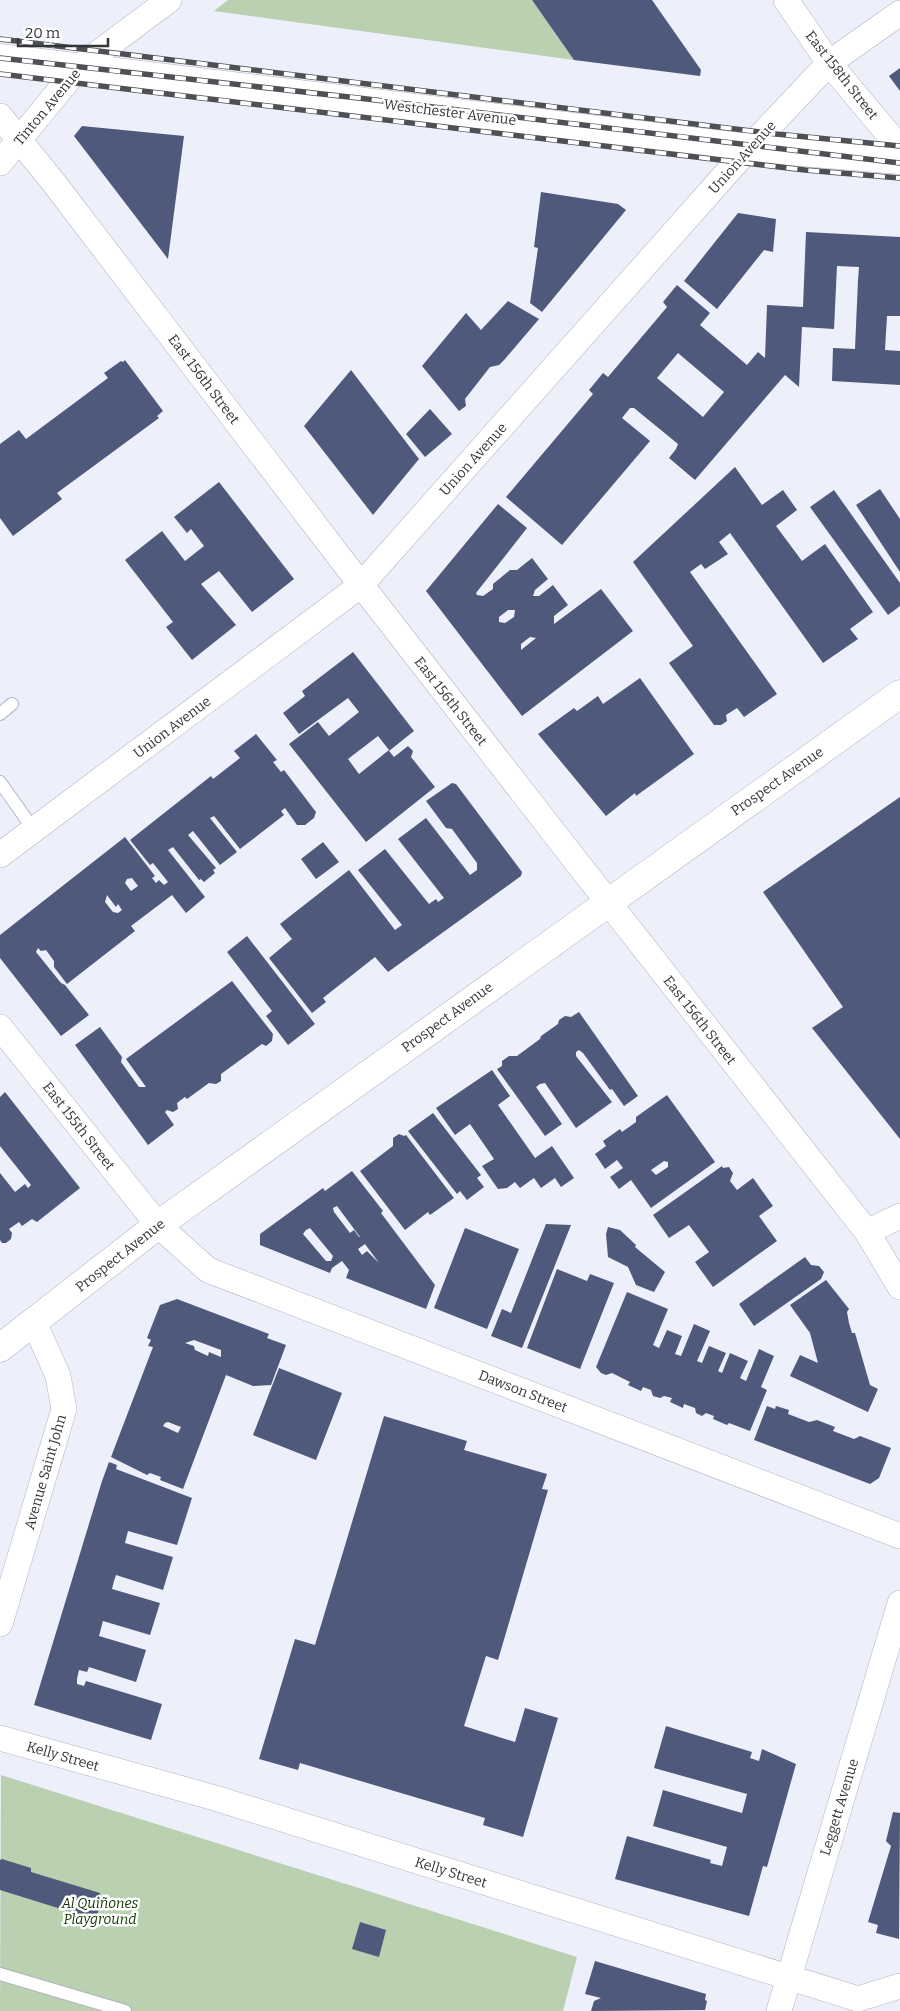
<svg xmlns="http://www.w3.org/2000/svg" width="900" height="2011" viewBox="0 0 900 2011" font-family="Bitter,serif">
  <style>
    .green { fill: #b9d0b1 }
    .building { fill: #4e597c; fill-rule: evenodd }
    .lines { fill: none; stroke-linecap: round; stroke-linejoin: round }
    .lane-casing { stroke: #b1b4be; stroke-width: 14 }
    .street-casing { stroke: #b1b4be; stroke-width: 26 }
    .secondary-casing { stroke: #b1b4be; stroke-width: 29 }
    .lane { stroke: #fff; stroke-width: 12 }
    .street { stroke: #fff; stroke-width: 25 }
    .secondary { stroke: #fff; stroke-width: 28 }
    .rail-casing { stroke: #4e5055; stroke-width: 5.5 }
    .rail { stroke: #fff; stroke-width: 4; stroke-dasharray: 11; stroke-linecap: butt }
    .labels { text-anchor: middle; stroke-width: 5; stroke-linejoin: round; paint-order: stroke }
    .street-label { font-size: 14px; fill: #34363a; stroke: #fff }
    .park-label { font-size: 14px; font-style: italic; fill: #113501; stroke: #fff }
  </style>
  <rect width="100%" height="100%" fill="#edf0fb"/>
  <!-- green -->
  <path class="green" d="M228,0H532L574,60L214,11Z
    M1,1775L577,1957L563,2011H0Z"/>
  <!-- building -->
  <path class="building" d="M532,0H652L701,70L700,76L574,60Z
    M900,68V91L889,76Z
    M82,126L184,136L168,259L74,136Z
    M541,192L618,204L626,210L542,312L530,303L538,248L534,247Z
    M738,213L776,219L773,252L764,250L717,309L684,281Z
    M806,232L900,237V316H887L885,350L900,351V385L832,381L833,348L855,349L858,280L859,267L837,266L834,329L802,327L799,387L785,375L695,480L669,458L676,449L678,444L634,408H630L622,418L650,441L562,545L506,497L593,394L589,390L603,373L608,377L667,307L663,302L677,285L710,313L700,325L747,365L758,352L765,358L767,305L803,307ZM678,353L724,392L703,417L657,378Z
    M508,301L539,319L505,359L499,365L490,367L465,399L466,406L459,411L422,366L466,313L481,330Z
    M125,360L163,411L157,416L159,418L57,493L62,499L13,536L0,518V444L19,430L26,439L108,378L104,373L121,361L123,362Z
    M351,370L419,459L373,515L304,426Z
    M430,409L452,434L425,457L406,434Z
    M735,467L762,505L783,490L797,510L776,526L802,561L825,544L873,612L850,629L858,639L823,663L730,533L719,542L728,554L705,569L701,564L690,572L777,694L744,717L737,708L726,715L727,721L721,725H714L669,663L693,646L633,562Z
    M219,482L294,579L252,612L219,571L201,584L236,625L192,660L166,627L173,622L125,560L162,531L185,561L204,546L191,529L187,533L174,517Z
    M880,489L900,519V572L856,505Z
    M834,490L900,583V606L888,615L810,507Z
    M498,504L527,528L476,593L477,595L483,596L493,589V584L510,570H517L532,558L548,579L535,590L533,596H539L553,585L568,605L554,616V624L601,589L633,631L522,716L426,591ZM508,610H515L514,617L505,623L499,622V617ZM530,637L536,638L521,650V644Z
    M353,652L414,731L389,751L394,757L408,746L413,751L411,757L435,787L366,842L289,744L318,722L329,736L359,712L348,698L299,734L283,713L305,696L302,691ZM378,736L389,750L359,774L348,759Z
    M640,678L694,754L636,796L635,793L606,816L538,734L574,708L577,711L598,696L603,704Z
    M256,734L277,760L273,762L281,772L284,770L316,812L314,818L305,825H297L285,808L281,811L284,815L240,849L214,816L210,818L237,852L220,865L193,831L188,835L216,868L213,870L215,873L204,882L201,879L199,880L173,847L168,850L205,897L186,913L172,895L131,926L135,931L67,984L54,967V961L46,950L41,951L38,948L36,952L61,983L65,985L89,1015L61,1036L0,958V935L125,837L155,876L152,878L156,883L159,880L164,885L168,882L153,863L150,865L130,840L211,776L213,779L240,758L234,751ZM132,878L138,886L131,891L125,883L127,879ZM107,895L116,907L118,904L122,910L118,913L113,912L105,902Z
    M452,783L456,784L522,872L521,876L388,972L375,957L323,998L326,1002L312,1013L269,958L292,939L280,924L349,870L395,930L402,925L358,870L385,849L429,904L436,899L438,902L444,898L398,839L426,818L470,875L477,870V863L452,829L446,828L426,801Z
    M900,797V1139L812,1028L843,1007L763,892Z
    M323,842L339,862L316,879L301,859Z
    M247,936L315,1024L288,1045L266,1016L272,1011L227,952Z
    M232,981L273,1034L272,1041L266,1046L262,1044L221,1074V1081L216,1084L209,1083L187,1099L185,1097L177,1103L178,1109L173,1112L167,1110L165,1112L174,1125L148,1145L75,1045L100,1027L122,1057L121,1062L139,1087H146L126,1059Z
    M579,1012L638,1096L624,1106L612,1089L610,1090L583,1053L579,1050L576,1052V1056L612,1102L576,1128L545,1083L540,1084L536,1087L562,1124L545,1136L497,1069L502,1066V1061L509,1056H517L540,1039L541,1036L558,1024L559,1020L565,1016L571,1017Z
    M492,1070L510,1096L498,1105L535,1158L552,1146L574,1178L561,1187L555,1178L541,1188L534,1178L520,1188L515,1182L507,1188L498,1189L482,1166L494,1159L470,1124L455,1135L436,1108Z
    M5,1092L80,1188L37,1222L32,1219L22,1226L19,1222L9,1229L12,1233L11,1239L6,1243H2L0,1240V1173L15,1192L25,1184L28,1188L31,1185L0,1146V1097Z
    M667,1095L715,1162L651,1208L631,1180L619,1189L610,1177L623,1168L617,1160L605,1169L595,1154L606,1146L603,1141L620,1129L622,1132L636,1122V1117ZM664,1161L668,1162V1167L656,1175L651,1170Z
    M433,1113L481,1175L477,1178L484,1187L467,1200L460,1191L457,1194L408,1131Z
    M399,1134L404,1136L406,1135L454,1198L430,1215L428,1212L405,1230L360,1171L393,1146V1138Z
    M722,1166L723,1168L729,1167L733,1173L730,1181L737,1190L753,1178L773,1206L759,1216L777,1241L713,1287L695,1262L709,1252L689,1225L669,1238L653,1215Z
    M352,1171L383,1211L381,1213L435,1285L426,1309L346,1278L349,1270L342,1261L332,1268L330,1273L260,1245V1234L323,1188L325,1191ZM337,1206L360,1237H359L354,1230L350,1233L334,1212L333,1208ZM310,1228L333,1256L331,1261H326L303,1234L306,1230ZM365,1244L379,1263L367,1251L362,1255L358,1249Z
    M546,1224L571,1225L522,1348L491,1336L502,1309L511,1313Z
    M608,1227L620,1230L636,1245L635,1247L665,1272L654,1292L636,1285L628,1267L608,1257L606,1234Z
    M465,1228L519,1249L487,1329L434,1308Z
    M805,1257L811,1265L819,1266L824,1272L821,1279L754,1326L739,1304Z
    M557,1269L587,1281L590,1274L614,1283L580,1369L527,1348Z
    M826,1280L849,1309L847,1312L849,1323L852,1333H855L870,1385L878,1389L868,1412L790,1376L800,1355L818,1363L810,1333L790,1305Z
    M627,1292L668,1309L653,1345L659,1348L667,1330L682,1336L675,1354L681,1356L694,1324L710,1331L697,1361L702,1363L709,1346L726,1353L718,1371L722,1373L730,1353L748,1361L740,1378L746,1381L759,1349L774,1356L761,1387L767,1390L750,1431L729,1423L727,1425L713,1419L714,1416L706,1413L702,1416L696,1413L695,1408L684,1404L683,1408L670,1402L672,1398L664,1396L660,1398L653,1396L651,1390L643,1387L641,1391L628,1385L630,1382L612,1373L606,1375L601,1373L596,1367Z
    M177,1299L269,1334L267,1338L286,1345L271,1385L253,1386L226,1375L183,1489L160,1480L161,1477L150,1473L147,1475L111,1457L153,1347L148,1346L151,1340L147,1338L160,1305ZM194,1340L221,1350V1357L209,1352L208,1356L195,1350L194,1346L185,1343ZM168,1422L181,1427L178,1433L163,1426L165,1423Z
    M279,1368L342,1393L316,1460L253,1435Z
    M767,1406L775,1409L776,1406L789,1410L788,1414L809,1422L817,1420L835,1427L833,1431L854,1439L860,1436L891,1448L879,1478L870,1484L754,1440Z
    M384,1416L467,1441L464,1450L547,1474L542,1489L548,1490L498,1660L486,1656L464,1726L515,1742L525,1708L558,1718L523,1837L483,1825L485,1818L300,1763L298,1770L259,1759L295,1639L315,1645Z
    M109,1462L117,1465L116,1469L192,1498L177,1545L128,1531L125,1543L173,1557L163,1590L116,1575L114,1581L112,1589L160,1603L150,1635L103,1621L99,1636L146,1650L136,1682L89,1667L87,1672L79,1670L77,1679V1684L84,1686L86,1681L162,1704L151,1740L34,1705L102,1481Z
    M666,1726L752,1752L750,1758L759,1761L762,1749L796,1764L767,1867L763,1866L749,1916L615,1879L627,1836L711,1860L710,1863L722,1866L727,1847L653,1826L663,1790L742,1813L747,1794L654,1768Z
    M893,1812L900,1813L899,1939L876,1933L878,1925L868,1922L891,1846L886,1841Z
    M2,1859L31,1868V1872L100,1893L96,1905L99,1909L97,1915L90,1918L0,1890V1860Z
    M360,1922L386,1930L379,1957L352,1949Z
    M595,1961L706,1994L705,2000L707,2001L705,2010L591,2011L594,2001L601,1998L585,1994Z"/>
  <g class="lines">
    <defs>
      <path id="lane" d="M0,714L12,704
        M0,782L34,830
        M0,1974L125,2011"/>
      <path id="street" d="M786,0L829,63L900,148
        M0,116L54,183L338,555L572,856L867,1232L900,1287
        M0,163L78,68L169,0
        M0,855L361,585L749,148L829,63L900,13
        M0,1027L158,1225L208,1270L900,1536
        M867,1232L900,1216
        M0,1624L64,1409L58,1376L34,1322
        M0,1738L215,1798L858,1999L900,1986
        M779,2011L900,1603"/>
      <path id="secondary" d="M0,58L749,148L900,160
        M0,1348L158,1225L900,694"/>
    </defs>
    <!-- lane casing -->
    <use href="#lane" class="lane-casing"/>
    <!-- street casing -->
    <use href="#street" class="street-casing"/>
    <!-- secondary casing -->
    <use href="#secondary" class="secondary-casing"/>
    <!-- lane -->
    <use href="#lane" class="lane"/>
    <!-- street -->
    <use href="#street" class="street"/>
    <!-- secondary -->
    <use href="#secondary" class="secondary"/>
    <defs>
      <path id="rail" d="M0,39L776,134L900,146
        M0,58L367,99L900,163
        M0,74L805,170L900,178"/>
    </defs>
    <!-- rail casing -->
    <use href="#rail" class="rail-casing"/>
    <!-- rail -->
    <use href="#rail" class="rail"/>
  </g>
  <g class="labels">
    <!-- street labels -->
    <g class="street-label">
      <text transform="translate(842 75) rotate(52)" y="5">East 158th Street</text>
      <text transform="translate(47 107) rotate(-50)" y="5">Tinton Avenue</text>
      <text transform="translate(450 112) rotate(7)" y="5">Westchester Avenue</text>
      <text transform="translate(742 157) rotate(-48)" y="5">Union Avenue</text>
      <text transform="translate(204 379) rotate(53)" y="5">East 156th Street</text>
      <text transform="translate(473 459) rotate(-48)" y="5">Union Avenue</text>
      <text transform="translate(451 701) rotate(52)" y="5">East 156th Street</text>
      <text transform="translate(172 727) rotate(-37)" y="5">Union Avenue</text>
      <text transform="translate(777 781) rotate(-35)" y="5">Prospect Avenue</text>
      <text transform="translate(447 1017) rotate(-36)" y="5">Prospect Avenue</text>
      <text transform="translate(700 1020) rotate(52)" y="5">East 156th Street</text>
      <text transform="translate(79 1126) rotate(52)" y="5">East 155th Street</text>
      <text transform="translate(120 1255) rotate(-38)" y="5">Prospect Avenue</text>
      <text transform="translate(523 1391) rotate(21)" y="5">Dawson Street</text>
      <text transform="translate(45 1472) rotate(-74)" y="5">Avenue Saint John</text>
      <text transform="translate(63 1756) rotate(16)" y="5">Kelly Street</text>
      <text transform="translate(839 1807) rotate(-73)" y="5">Leggett Avenue</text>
      <text transform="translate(451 1872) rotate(17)" y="5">Kelly Street</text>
    </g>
    <!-- park labels -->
    <g class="park-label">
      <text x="100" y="1908">Al Quiñones<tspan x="100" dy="16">Playground</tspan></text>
    </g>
  </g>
  <!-- scale -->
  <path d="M18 38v8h90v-8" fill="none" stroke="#34363a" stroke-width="2.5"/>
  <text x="25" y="38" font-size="15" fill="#34363a" stroke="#ffffff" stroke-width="4" paint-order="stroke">20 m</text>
</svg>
